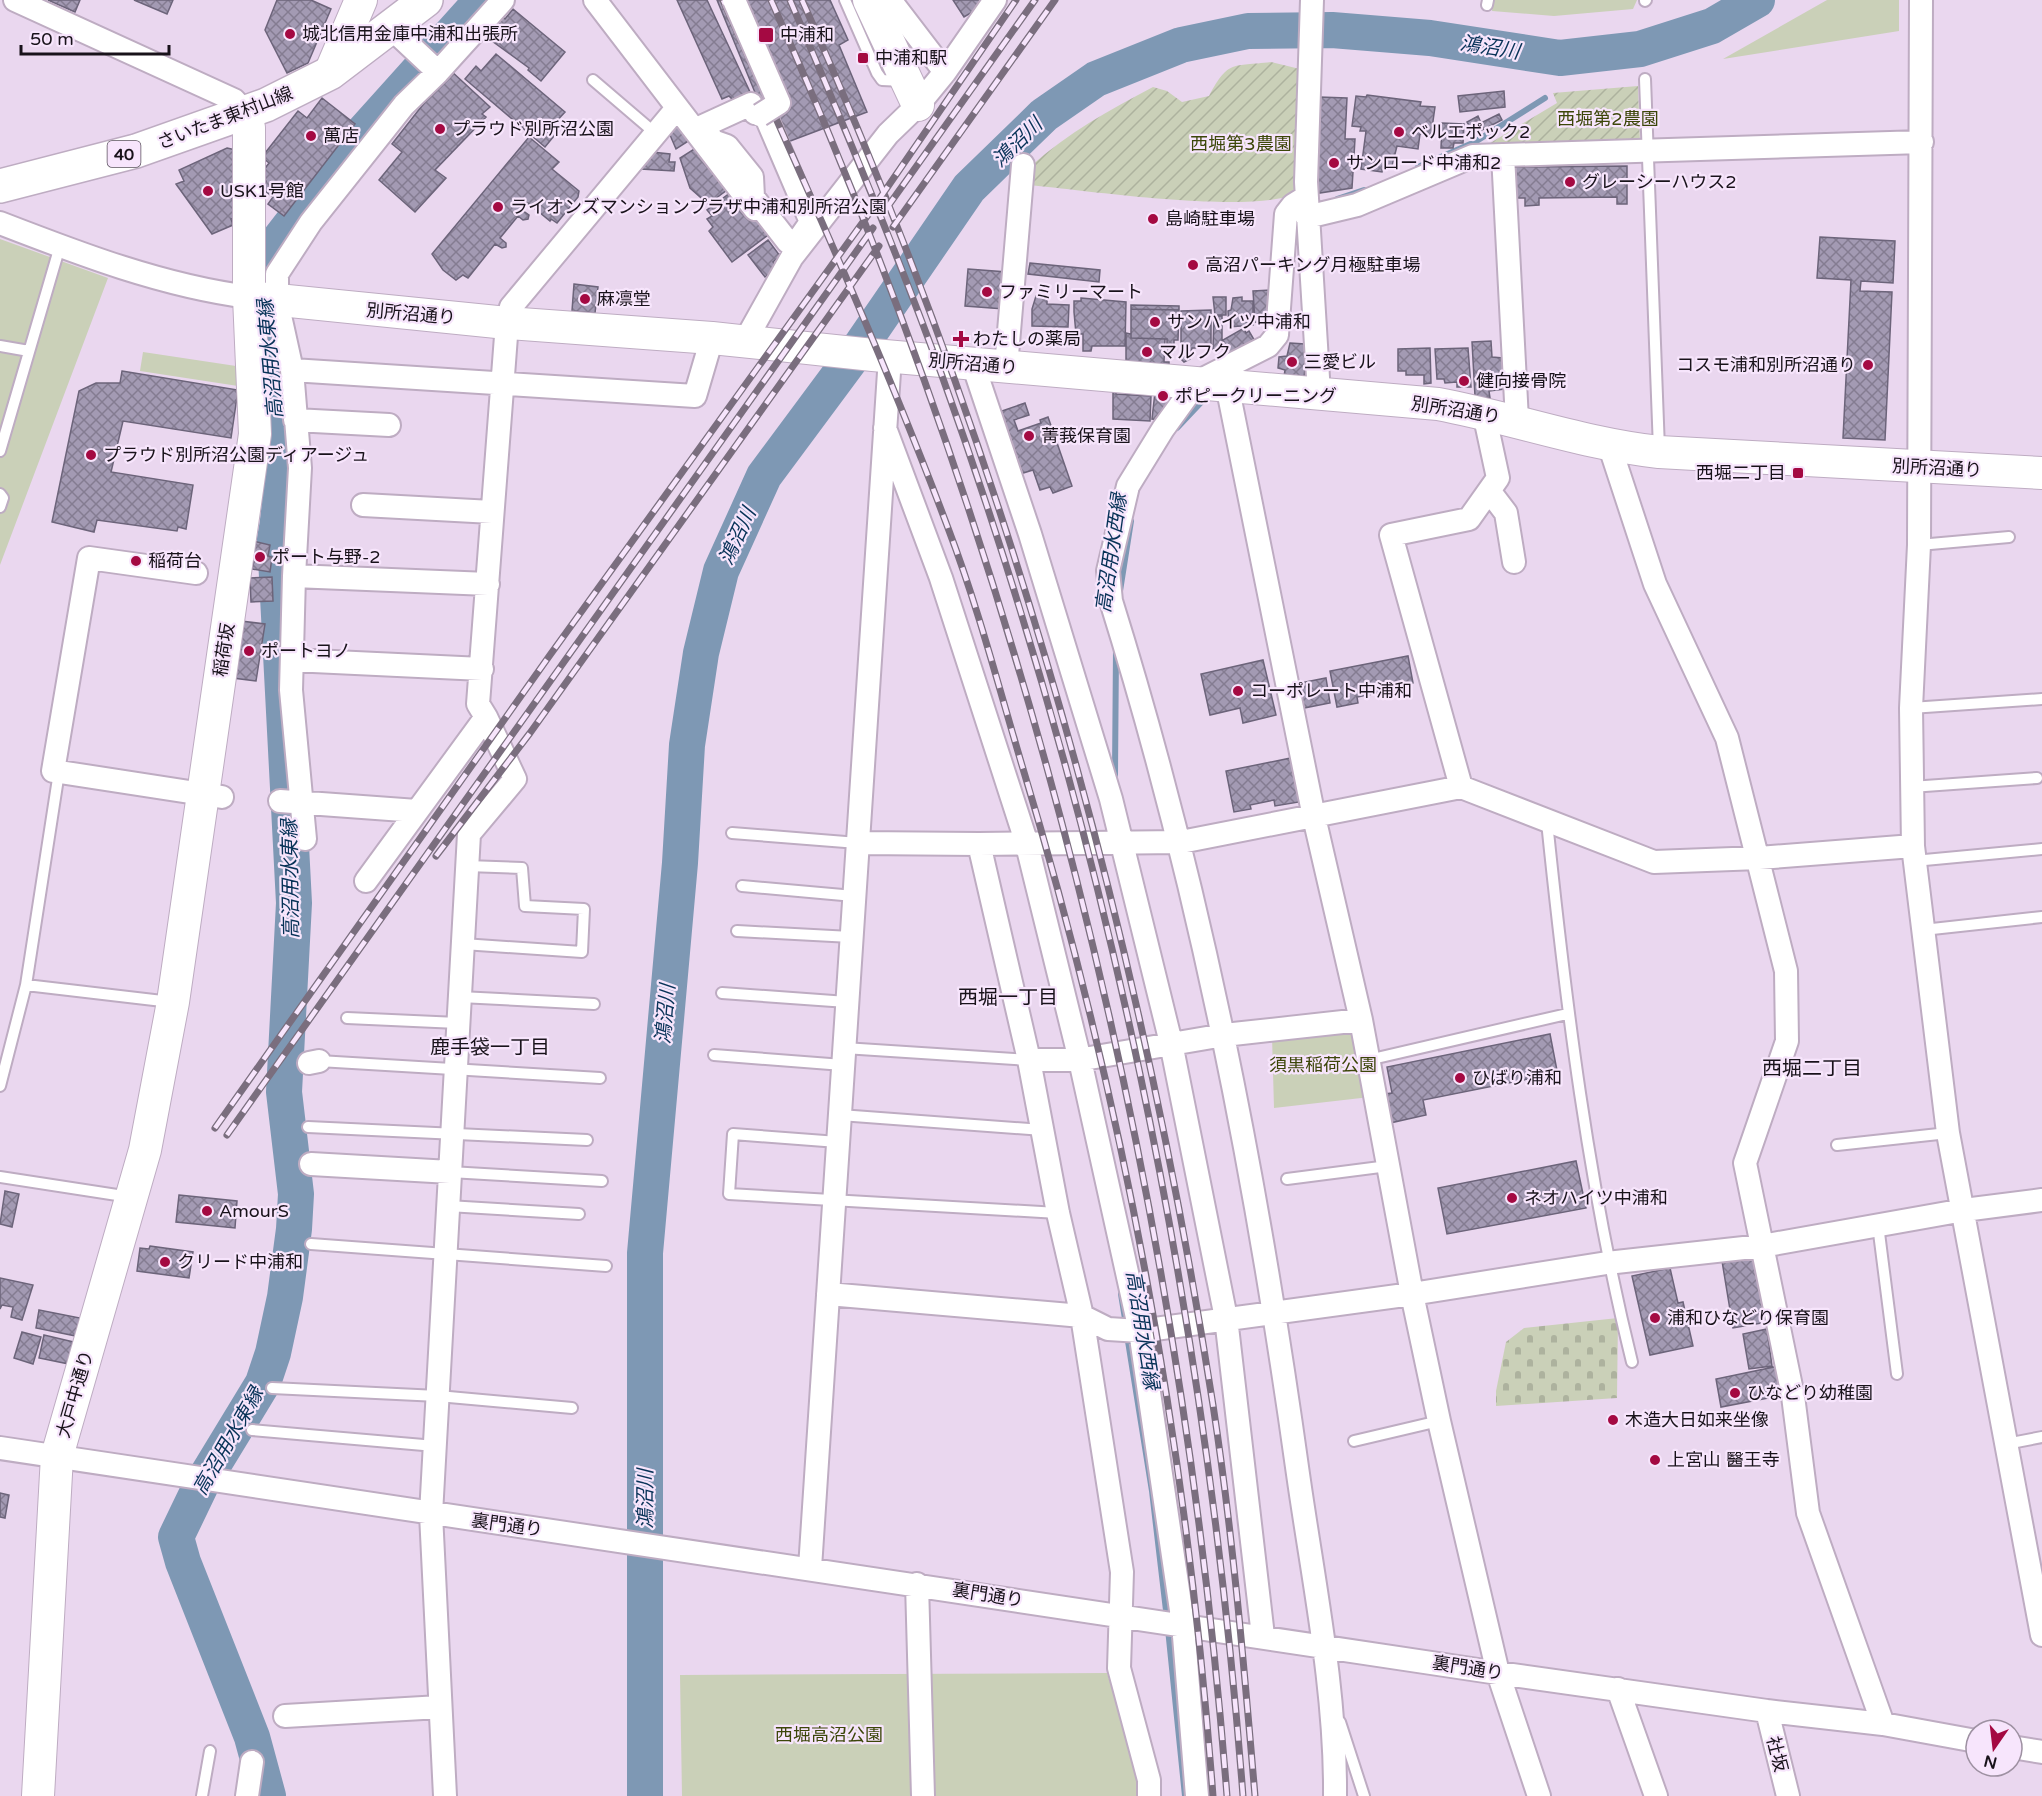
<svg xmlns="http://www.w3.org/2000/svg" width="2042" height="1796" viewBox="0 0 2042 1796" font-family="'Varela Round','Noto Sans JP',sans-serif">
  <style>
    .cemetery { fill: url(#cemetery-stones) }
    .park { fill: #cad0b8 }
    .garden { fill: url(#garden-furrows) }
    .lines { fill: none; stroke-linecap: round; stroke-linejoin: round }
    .stream { stroke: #7e98b4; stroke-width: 6 }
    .river { stroke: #7e98b4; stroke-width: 36 }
    .building { fill: url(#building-cross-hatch); stroke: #6c647a; stroke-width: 1.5 }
    .lane-casing { stroke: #beacc2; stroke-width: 14 }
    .street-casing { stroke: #beacc2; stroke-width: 26 }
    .secondary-casing { stroke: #beacc2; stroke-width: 34 }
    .primary-casing { stroke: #beacc2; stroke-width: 36 }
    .lane { stroke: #fff; stroke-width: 10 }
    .street { stroke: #fff; stroke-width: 22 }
    .secondary { stroke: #fff; stroke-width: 32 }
    .primary { stroke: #fff; stroke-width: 33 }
    .rail-casing { stroke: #7a6e7e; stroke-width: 7 }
    .rail { stroke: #f7e5fc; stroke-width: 4.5; stroke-dasharray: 14; stroke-linecap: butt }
    .street-bridge-casing { stroke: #beacc2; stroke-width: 26; stroke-linecap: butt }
    .street-bridge { stroke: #fff; stroke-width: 22 }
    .poi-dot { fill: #a40942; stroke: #f7e5fc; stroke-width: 2 }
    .labels { text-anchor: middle; stroke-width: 4.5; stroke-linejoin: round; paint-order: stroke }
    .shield { fill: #f7e5fc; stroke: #5b515e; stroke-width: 1.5 }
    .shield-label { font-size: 16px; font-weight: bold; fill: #18121a }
    .poi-label { font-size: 18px; fill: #18121a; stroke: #f7e5fc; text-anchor: start }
    .street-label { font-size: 18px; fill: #18121a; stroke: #f7e5fc }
    .park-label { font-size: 18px; fill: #3c4609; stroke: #f7e5fc }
    .water-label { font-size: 20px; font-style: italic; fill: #073257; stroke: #f7e5fc }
    .neighbourhood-label { font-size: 20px; fill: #18121a; stroke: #f7e5fc }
  </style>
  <defs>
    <pattern id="cemetery-stones" width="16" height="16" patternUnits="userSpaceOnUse" patternTransform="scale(1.5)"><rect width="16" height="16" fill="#cad0b8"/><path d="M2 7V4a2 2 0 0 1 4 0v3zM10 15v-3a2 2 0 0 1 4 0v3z" fill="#adb29e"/></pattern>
    <pattern id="garden-furrows" width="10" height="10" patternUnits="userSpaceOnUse" patternTransform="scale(1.5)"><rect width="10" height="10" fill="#cad0b8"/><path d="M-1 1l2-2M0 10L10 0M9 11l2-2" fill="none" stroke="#adb29e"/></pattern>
    <pattern id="building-cross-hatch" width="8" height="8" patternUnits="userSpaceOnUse" patternTransform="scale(1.5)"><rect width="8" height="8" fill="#a39ab3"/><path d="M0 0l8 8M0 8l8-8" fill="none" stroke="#847c91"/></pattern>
  </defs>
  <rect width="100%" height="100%" fill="#ead7ef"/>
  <!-- cemetery -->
  <path class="cemetery" d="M1618,1318L1617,1398L1496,1406V1391L1506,1342L1524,1328Z"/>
  <!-- park -->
  <path class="park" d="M1493,0H1637L1633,9L1554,16L1492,11Z
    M1827,0H1899V31L1723,59Z
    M0,239L108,278L0,565Z
    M143,352L236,366L238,386L140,371Z
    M1361,1020L1370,1097L1274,1108L1272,1036Z
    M1107,1673L1142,1781V1796H682L680,1675Z"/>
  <!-- garden -->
  <path class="garden" d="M1271,62L1304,70L1300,192C1255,216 1086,190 1028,185L1031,166C1068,133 1109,110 1153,87L1167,91L1182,102L1209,96C1229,59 1232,67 1271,62Z
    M1638,86L1640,143L1477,151L1557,103L1553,93Z"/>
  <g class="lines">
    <!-- stream -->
    <path class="stream" d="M1418,167L1475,142L1545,98
      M1337,199L1364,190
      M1177,428L1209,394
      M1120,591L1131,521
      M1115,775L1116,649
      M1121,1294L1126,1325
      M1127,1335L1152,1491L1167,1619
      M1168,1629L1185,1796"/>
    <!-- river -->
    <path class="river" d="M268,1796L252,1737L183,1562L176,1537L201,1485L263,1383L273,1353L285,1297L294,1229L296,1194L284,1092L294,903L275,539C291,463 265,384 264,308C263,289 261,271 268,254L358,138L482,0
      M645,1796V1253L680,863L687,745L701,653L721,571L764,476L862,344L969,188L1044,115L1096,79L1181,45L1248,31L1332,30L1430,38L1560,58L1640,49L1712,26L1757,0"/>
  </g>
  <!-- building -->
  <path class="building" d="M48,0H80L75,12Z
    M134,0H173L167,14Z
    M277,0H311L331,9L308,63L287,73L265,30Z
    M677,0H707L751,94L734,101L729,96L722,99Z
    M717,0H830L848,40L839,45L867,112L777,146Z
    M953,0H980L984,5L964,17Z
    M513,9L565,52L541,81L528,70L529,68L488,38L503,17L505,19Z
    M496,54L565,112L552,126L558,131L545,147L465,79L476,66L481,71Z
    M450,70L490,107L482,114L486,117L435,170L446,178L415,212L379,180L402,152L392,144Z
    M1504,91L1505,107L1460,112L1458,96Z
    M1367,95L1421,102L1420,106L1435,107L1431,135L1420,134L1418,149L1397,146L1392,166L1383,165L1382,172L1361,169L1366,131H1360L1361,127L1352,126L1356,96L1366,97Z
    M1319,97L1347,98L1345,139H1355L1352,188L1313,194Z
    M322,98L355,124L284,216L268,204L273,197L261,188L266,181L260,175L269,163L262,157L298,111L307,118Z
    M1499,114L1502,120L1474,134L1467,122L1478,116L1481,123Z
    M677,117L693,138L676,149L667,128Z
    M1442,123L1464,124L1463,143H1454L1453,148H1441Z
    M529,137L559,162L552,169L579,191L578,197L557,223L551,219L550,221L528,203L522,210L529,215L528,219L523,220L518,216L500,238L506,243V247L502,248L495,244L468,278L463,275L456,280L443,270L432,254Z
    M699,146L731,187L708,204L690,188L680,158Z
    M227,148L236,150L237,197L232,198L235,207V218L231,219L233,225L212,234L176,184L184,181L179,170Z
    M642,151L670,154L669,162H675L674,171L641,169Z
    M1627,166V204H1617V197L1539,198V205L1525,206V198H1514V167Z
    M734,190L768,235L732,262L709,231L713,227L707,219L712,216L707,210Z
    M1820,237L1895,241L1893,283L1861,281L1860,291L1892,292L1885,440L1843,438L1851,280L1817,278Z
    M768,240L780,256L773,262L777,268L765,277L748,255Z
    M1030,263L1100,270L1099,282L1028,274Z
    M968,269L1007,272L1004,309L965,306Z
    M574,284L598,287L595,313L572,311Z
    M1271,290L1273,322H1255L1253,291Z
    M1036,296L1047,297V304L1069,305L1068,327L1032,326V309Z
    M1213,297H1226V315H1215Z
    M1242,297V301H1253V325L1229,327L1228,311L1231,310L1233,298Z
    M1081,298L1126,302L1125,346H1092L1091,351H1083V334H1076L1074,312V301H1081Z
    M1131,305L1179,306V310L1131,309Z
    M1131,309L1179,310L1178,340H1174V351H1167V339L1131,338Z
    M1211,310V348H1192L1190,359L1184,362L1181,359V311Z
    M1214,316H1222V349H1213Z
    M1244,328L1246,333L1249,331L1256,343L1232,356L1223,340Z
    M1126,333L1131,334V338L1165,339L1164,362H1169V366L1126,364Z
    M1491,341L1492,357L1503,358L1504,389L1489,391L1490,398H1482L1475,396L1472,342Z
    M1290,343L1305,344L1307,348L1304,378L1284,376L1285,370L1278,368L1279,357L1287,356Z
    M1430,348L1431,383L1424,384V375H1406V371H1398V349Z
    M1468,348L1471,387H1457V382L1445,383L1444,379H1437L1435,349Z
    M122,371L238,390L231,438L123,421L111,472L193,485L186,529L178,527L177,531L97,520L94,532L52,522L79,391L96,383H120Z
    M1113,387H1116V394L1151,396L1150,421L1113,419Z
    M1155,392L1177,394L1162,420L1152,419Z
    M1025,403L1029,415L1014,420L1018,431L1041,423L1040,420L1048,417L1072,486L1053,493L1050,487L1040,490L1033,470L1020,474L999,412Z
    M253,541L270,545L268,556L272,557L270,572L252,569L254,561L249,560Z
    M272,577L273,601L251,602L250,578Z
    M241,621L265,624L256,681L233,678Z
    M1408,656L1413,683L1408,684L1409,687L1357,697L1358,703L1337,707L1330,671Z
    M1263,660L1276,715L1243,723L1240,708L1210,715L1201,674Z
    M1326,678L1330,703L1304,708L1300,683Z
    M1291,758L1299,802L1275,806L1274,800L1250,805L1251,809L1234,812L1226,771Z
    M1550,1034L1559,1081L1544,1084L1543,1076L1423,1100L1426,1115L1390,1123L1385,1094L1392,1093L1387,1067Z
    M1576,1161L1586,1208L1447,1234L1438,1188Z
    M5,1191L19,1194L12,1227L0,1224Z
    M179,1195L237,1201L235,1228L176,1222Z
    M150,1246L193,1252L189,1278L137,1271L140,1248L149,1249Z
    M1758,1255L1768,1322L1733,1328L1722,1261Z
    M1670,1268L1678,1303L1683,1302L1693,1346L1650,1355L1632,1276Z
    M0,1278L33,1285L22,1320L11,1317L13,1307L2,1305L0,1309Z
    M39,1310L80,1318L76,1336L36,1328Z
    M1767,1329L1772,1366L1749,1369L1743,1334Z
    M22,1332L41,1337L33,1364L14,1358Z
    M44,1335L74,1342L69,1364L39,1358Z
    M1779,1366L1784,1395L1721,1407L1716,1379Z
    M0,1493L9,1495L5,1518L0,1517Z"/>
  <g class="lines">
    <defs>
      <path id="lane" d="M845,0L877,73L882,80L904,81
        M1645,1L1646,0
        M1487,5L1488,0
        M1645,79L1659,449
        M593,80L655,133
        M0,346L29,351
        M0,451L60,246
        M0,494L3,498L0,507
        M1919,545L2009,537
        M1911,708L2042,699
        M1911,787L2037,778
        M1547,822C1566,1005 1588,1184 1632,1362
        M732,833L858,843
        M1914,861L2042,849
        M742,886L854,896
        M1923,930L2042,917
        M737,931L851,937
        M463,944L582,952L584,909L525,906L522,868L467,866
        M26,985L171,1002
        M722,993L847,1002
        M460,997L594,1004
        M347,1018L458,1023
        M844,1048L1029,1060
        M714,1055L843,1065
        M1368,1060L1567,1014
        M319,1061L600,1078
        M0,1086L26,985L59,772
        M840,1115L1043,1130
        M308,1127L587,1140
        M838,1142L733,1134L729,1194L1058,1213
        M1837,1145L1948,1133
        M450,1172L602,1181
        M0,1177L130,1197
        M1287,1179L1388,1166
        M448,1206L579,1214
        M1878,1225L1897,1374
        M311,1244L606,1266
        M272,1388L438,1396L572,1408
        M252,1430L435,1446
        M1354,1441L1439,1421
        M2006,1444L2042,1437
        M1340,1722L1364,1796
        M202,1796L210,1751"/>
      <path id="street" d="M15,0L234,100L246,113
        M595,0L755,209
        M890,0L945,72
        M1312,0L1306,182L1319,394
        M1921,0L1919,545L1911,708L1913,846L1948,1133L2042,1635
        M390,27L438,72
        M751,104L755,113L763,110L811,222L797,242H788L753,197L752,177L727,146L713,141L703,126Z
        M1503,155L1517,420
        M1306,197L1293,205L1286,214L1277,335L1268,346L1197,382L1163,429L1128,486L1108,571L1111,601C1200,886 1257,1179 1298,1474C1313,1580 1336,1689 1335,1796
        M1307,217L1357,205L1473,156L1922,142
        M0,223C80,254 163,286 249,297
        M745,341L792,257L888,134L918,105L945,72L995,0
        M973,364L1030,534L1111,799L1171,1043L1226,1318L1263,1636
        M1006,367L1023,165
        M292,370L695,396L712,338
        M1227,385L1314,817L1361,1020L1412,1294L1439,1421L1498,1673L1539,1796
        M1484,413L1498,478L1469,519L1391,535L1461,787L1654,862L1759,858L1913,846
        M295,420L389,425
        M885,428L941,578L1026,841L1080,1060L1140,1331L1183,1624L1197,1796
        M1610,447L1655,584L1727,738L1786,971L1787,1041L1745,1163L1793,1396L1808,1513L1883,1724
        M1490,492L1506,513L1514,562
        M363,505L492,512
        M196,573L89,558L53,771L222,797
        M294,576L488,584
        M292,660L482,669
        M280,801L417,811
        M305,839L291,690L294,576L300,468L292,370L277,302V274L311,222L404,105L438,72L503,0
        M979,844L1181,842L1461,787
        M366,881L486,717L478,704L507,323L511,307L677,108
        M1029,1060H1078L1224,1035L1361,1020
        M309,1063L319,1061
        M311,1164L450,1172
        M828,1294L1082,1316L1058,1213L1029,1060L979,844L858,843
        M0,1448L1498,1673L1767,1711L1883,1724L1976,1741
        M810,1568L890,357
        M917,1584L923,1796
        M1618,1689L1656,1796
        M1767,1711L1788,1796
        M285,1716L440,1707
        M2012,1747L2042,1752
        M247,1796L252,1762
        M445,1796L431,1514L469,834L515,779L486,717
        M1149,1796V1780L1119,1668L1122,1572L1082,1316L1108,1329L1140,1331L1412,1294L1607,1263L1762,1246L1964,1210L2042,1200"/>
      <path id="secondary" d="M869,0L918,105
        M330,73L361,0
        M249,297L507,323L712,338L873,355L1438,404C1513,418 1584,444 1659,452L2042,473
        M38,1796L57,1456L145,1150L173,1002L255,434L249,297V128L246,113"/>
      <path id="primary" d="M0,186L136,151L266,105L330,73L426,0"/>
    </defs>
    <!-- lane casing -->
    <use href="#lane" class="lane-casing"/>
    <!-- street casing -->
    <use href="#street" class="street-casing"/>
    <!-- secondary casing -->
    <use href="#secondary" class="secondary-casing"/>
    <!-- primary casing -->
    <use href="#primary" class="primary-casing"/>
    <!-- lane -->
    <use href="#lane" class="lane"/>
    <!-- street -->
    <use href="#street" class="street"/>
    <!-- secondary -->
    <use href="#secondary" class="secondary"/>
    <!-- primary -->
    <use href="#primary" class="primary"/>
    <defs>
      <path id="rail" d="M723,0C801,175 881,349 948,528C977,604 998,684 1021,762C1123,1098 1187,1446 1213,1796
        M771,0C1025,566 1179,1178 1227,1796
        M790,0C843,123 895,247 941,373C1106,830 1206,1311 1243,1796
        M802,0C1003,448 1137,920 1213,1405C1233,1535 1244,1666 1255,1796
        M880,198L1016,0
        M886,209L1035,0
        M893,227L1055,0
        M436,856L530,733L879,246
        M215,1128L550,655L868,215
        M227,1135L873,228"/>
    </defs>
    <!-- rail casing -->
    <use href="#rail" class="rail-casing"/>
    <!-- rail -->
    <use href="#rail" class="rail"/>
    <defs>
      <path id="street-bridge" d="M734,0L779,103L760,115"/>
    </defs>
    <!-- street-bridge casing -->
    <use href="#street-bridge" class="street-bridge-casing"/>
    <!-- street-bridge -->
    <use href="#street-bridge" class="street-bridge"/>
  </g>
  <!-- markers -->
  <g class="poi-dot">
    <circle cx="290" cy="34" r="6"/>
    <rect x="758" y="27" width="16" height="16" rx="3"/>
    <rect x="857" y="52" width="12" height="12" rx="3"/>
    <circle cx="440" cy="129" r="6"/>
    <circle cx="1399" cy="132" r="6"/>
    <circle cx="311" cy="136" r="6"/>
    <circle cx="1334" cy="163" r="6"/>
    <circle cx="1570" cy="182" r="6"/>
    <circle cx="208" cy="191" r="6"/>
    <circle cx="498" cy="207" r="6"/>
    <circle cx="1153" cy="219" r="6"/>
    <circle cx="1193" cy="265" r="6"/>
    <circle cx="987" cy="292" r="6"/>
    <circle cx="585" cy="299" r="6"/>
    <circle cx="1155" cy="322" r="6"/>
    <path d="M958 330h6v6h6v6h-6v6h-6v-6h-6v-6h6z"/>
    <circle cx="1147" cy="352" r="6"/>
    <circle cx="1292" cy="362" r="6"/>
    <circle cx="1868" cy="365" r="6"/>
    <circle cx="1464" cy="381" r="6"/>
    <circle cx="1163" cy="396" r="6"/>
    <circle cx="1029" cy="436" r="6"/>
    <circle cx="91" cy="455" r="6"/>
    <rect x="1792" y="467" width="12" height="12" rx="3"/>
    <circle cx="260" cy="557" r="6"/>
    <circle cx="136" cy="561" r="6"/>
    <circle cx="249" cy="651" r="6"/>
    <circle cx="1238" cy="691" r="6"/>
    <circle cx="1460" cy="1078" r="6"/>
    <circle cx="1512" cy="1198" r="6"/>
    <circle cx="207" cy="1211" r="6"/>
    <circle cx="165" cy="1262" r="6"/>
    <circle cx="1655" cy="1318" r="6"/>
    <circle cx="1735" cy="1393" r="6"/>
    <circle cx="1613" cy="1420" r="6"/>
    <circle cx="1655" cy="1460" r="6"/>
  </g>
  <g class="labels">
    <!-- shield labels -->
    <rect class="shield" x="107.5" y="141" width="33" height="26" rx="4.5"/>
    <g class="shield-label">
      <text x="124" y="160">40</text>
    </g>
    <!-- poi labels -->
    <g class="poi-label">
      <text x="302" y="40">城北信用金庫中浦和出張所</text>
      <text x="780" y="41">中浦和</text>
      <text x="875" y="64">中浦和駅</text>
      <text x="452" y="135">プラウド別所沼公園</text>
      <text x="1411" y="138">ベルエポック2</text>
      <text x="323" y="142">萬店</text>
      <text x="1346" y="169">サンロード中浦和2</text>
      <text x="1582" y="188">グレーシーハウス2</text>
      <text x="220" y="197">USK1号館</text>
      <text x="510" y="213">ライオンズマンションプラザ中浦和別所沼公園</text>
      <text x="1165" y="225">島崎駐車場</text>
      <text x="1205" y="271">高沼パーキング月極駐車場</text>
      <text x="999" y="298">ファミリーマート</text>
      <text x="597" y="305">麻凛堂</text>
      <text x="1167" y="328">サンハイツ中浦和</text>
      <text x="973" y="345">わたしの薬局</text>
      <text x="1159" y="358">マルフク</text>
      <text x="1304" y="368">三愛ビル</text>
      <text x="1856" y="371" text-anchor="end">コスモ浦和別所沼通り</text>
      <text x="1476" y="387">健向接骨院</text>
      <text x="1175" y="402">ポピークリーニング</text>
      <text x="1041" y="442">菁莪保育園</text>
      <text x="103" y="461">プラウド別所沼公園ディアージュ</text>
      <text x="1786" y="479" text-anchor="end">西堀二丁目</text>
      <text x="272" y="563">ポート与野-2</text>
      <text x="148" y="567">稲荷台</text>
      <text x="261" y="657">ポートヨノ</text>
      <text x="1250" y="697">コーポレート中浦和</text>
      <text x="1472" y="1084">ひばり浦和</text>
      <text x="1524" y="1204">ネオハイツ中浦和</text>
      <text x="219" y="1217">AmourS</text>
      <text x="177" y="1268">クリード中浦和</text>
      <text x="1667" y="1324">浦和ひなどり保育園</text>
      <text x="1747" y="1399">ひなどり幼稚園</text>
      <text x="1625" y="1426">木造大日如来坐像</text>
      <text x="1667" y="1466">上宮山 醫王寺</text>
    </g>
    <!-- street labels -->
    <g class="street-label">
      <text transform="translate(225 118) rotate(-21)" y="6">さいたま東村山線</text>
      <text transform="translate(411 314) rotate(5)" y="6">別所沼通り</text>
      <text transform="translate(973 364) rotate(5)" y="6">別所沼通り</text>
      <text transform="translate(1456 410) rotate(9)" y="6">別所沼通り</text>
      <text transform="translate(1937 468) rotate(3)" y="6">別所沼通り</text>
      <text transform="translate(224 650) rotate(-81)" y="6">稲荷坂</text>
      <text transform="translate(75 1394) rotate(-74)" y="6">大戸中通り</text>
      <text transform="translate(507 1525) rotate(8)" y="6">裏門通り</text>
      <text transform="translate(988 1595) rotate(9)" y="6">裏門通り</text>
      <text transform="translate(1468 1668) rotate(9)" y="6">裏門通り</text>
      <text transform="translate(1777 1754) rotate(76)" y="6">社坂</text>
    </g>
    <!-- park labels -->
    <g class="park-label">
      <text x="1608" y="125">西堀第2農園</text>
      <text x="1241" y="150">西堀第3農園</text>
      <text x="1323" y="1071">須黒稲荷公園</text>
      <text x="829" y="1741">西堀高沼公園</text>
    </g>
    <!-- water labels -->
    <g class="water-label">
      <text transform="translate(1490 47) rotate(9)" y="7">鴻沼川</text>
      <text transform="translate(1017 142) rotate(-44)" y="7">鴻沼川</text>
      <text transform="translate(270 359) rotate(-95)" y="7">高沼用水東縁</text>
      <text transform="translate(737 536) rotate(-65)" y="7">鴻沼川</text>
      <text transform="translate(1111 553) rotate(-82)" y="7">高沼用水西縁</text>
      <text transform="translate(290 879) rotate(-91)" y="7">高沼用水東縁</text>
      <text transform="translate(665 1014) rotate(-85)" y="7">鴻沼川</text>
      <text transform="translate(1143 1330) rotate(81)" y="7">高沼用水西縁</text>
      <text transform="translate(228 1441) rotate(-60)" y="7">高沼用水東縁</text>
      <text transform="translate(645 1499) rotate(-90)" y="7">鴻沼川</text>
    </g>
    <!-- neighbourhood labels -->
    <g class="neighbourhood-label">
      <text x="1008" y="1004">西堀一丁目</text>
      <text x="490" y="1054">鹿手袋一丁目</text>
      <text x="1812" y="1075">西堀二丁目</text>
    </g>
  </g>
  <!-- north arrow -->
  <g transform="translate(1994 1748) rotate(194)"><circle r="28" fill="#f7e5fc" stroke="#9e91a2" stroke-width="1.5"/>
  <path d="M0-4.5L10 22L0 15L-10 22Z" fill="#a40942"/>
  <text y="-9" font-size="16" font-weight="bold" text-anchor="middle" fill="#18121a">N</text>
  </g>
  <!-- scale -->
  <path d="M21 45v9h148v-9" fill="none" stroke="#18121a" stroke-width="3"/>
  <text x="30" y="45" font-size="18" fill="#18121a" stroke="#f7e5fc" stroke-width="4.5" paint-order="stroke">50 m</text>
</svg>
